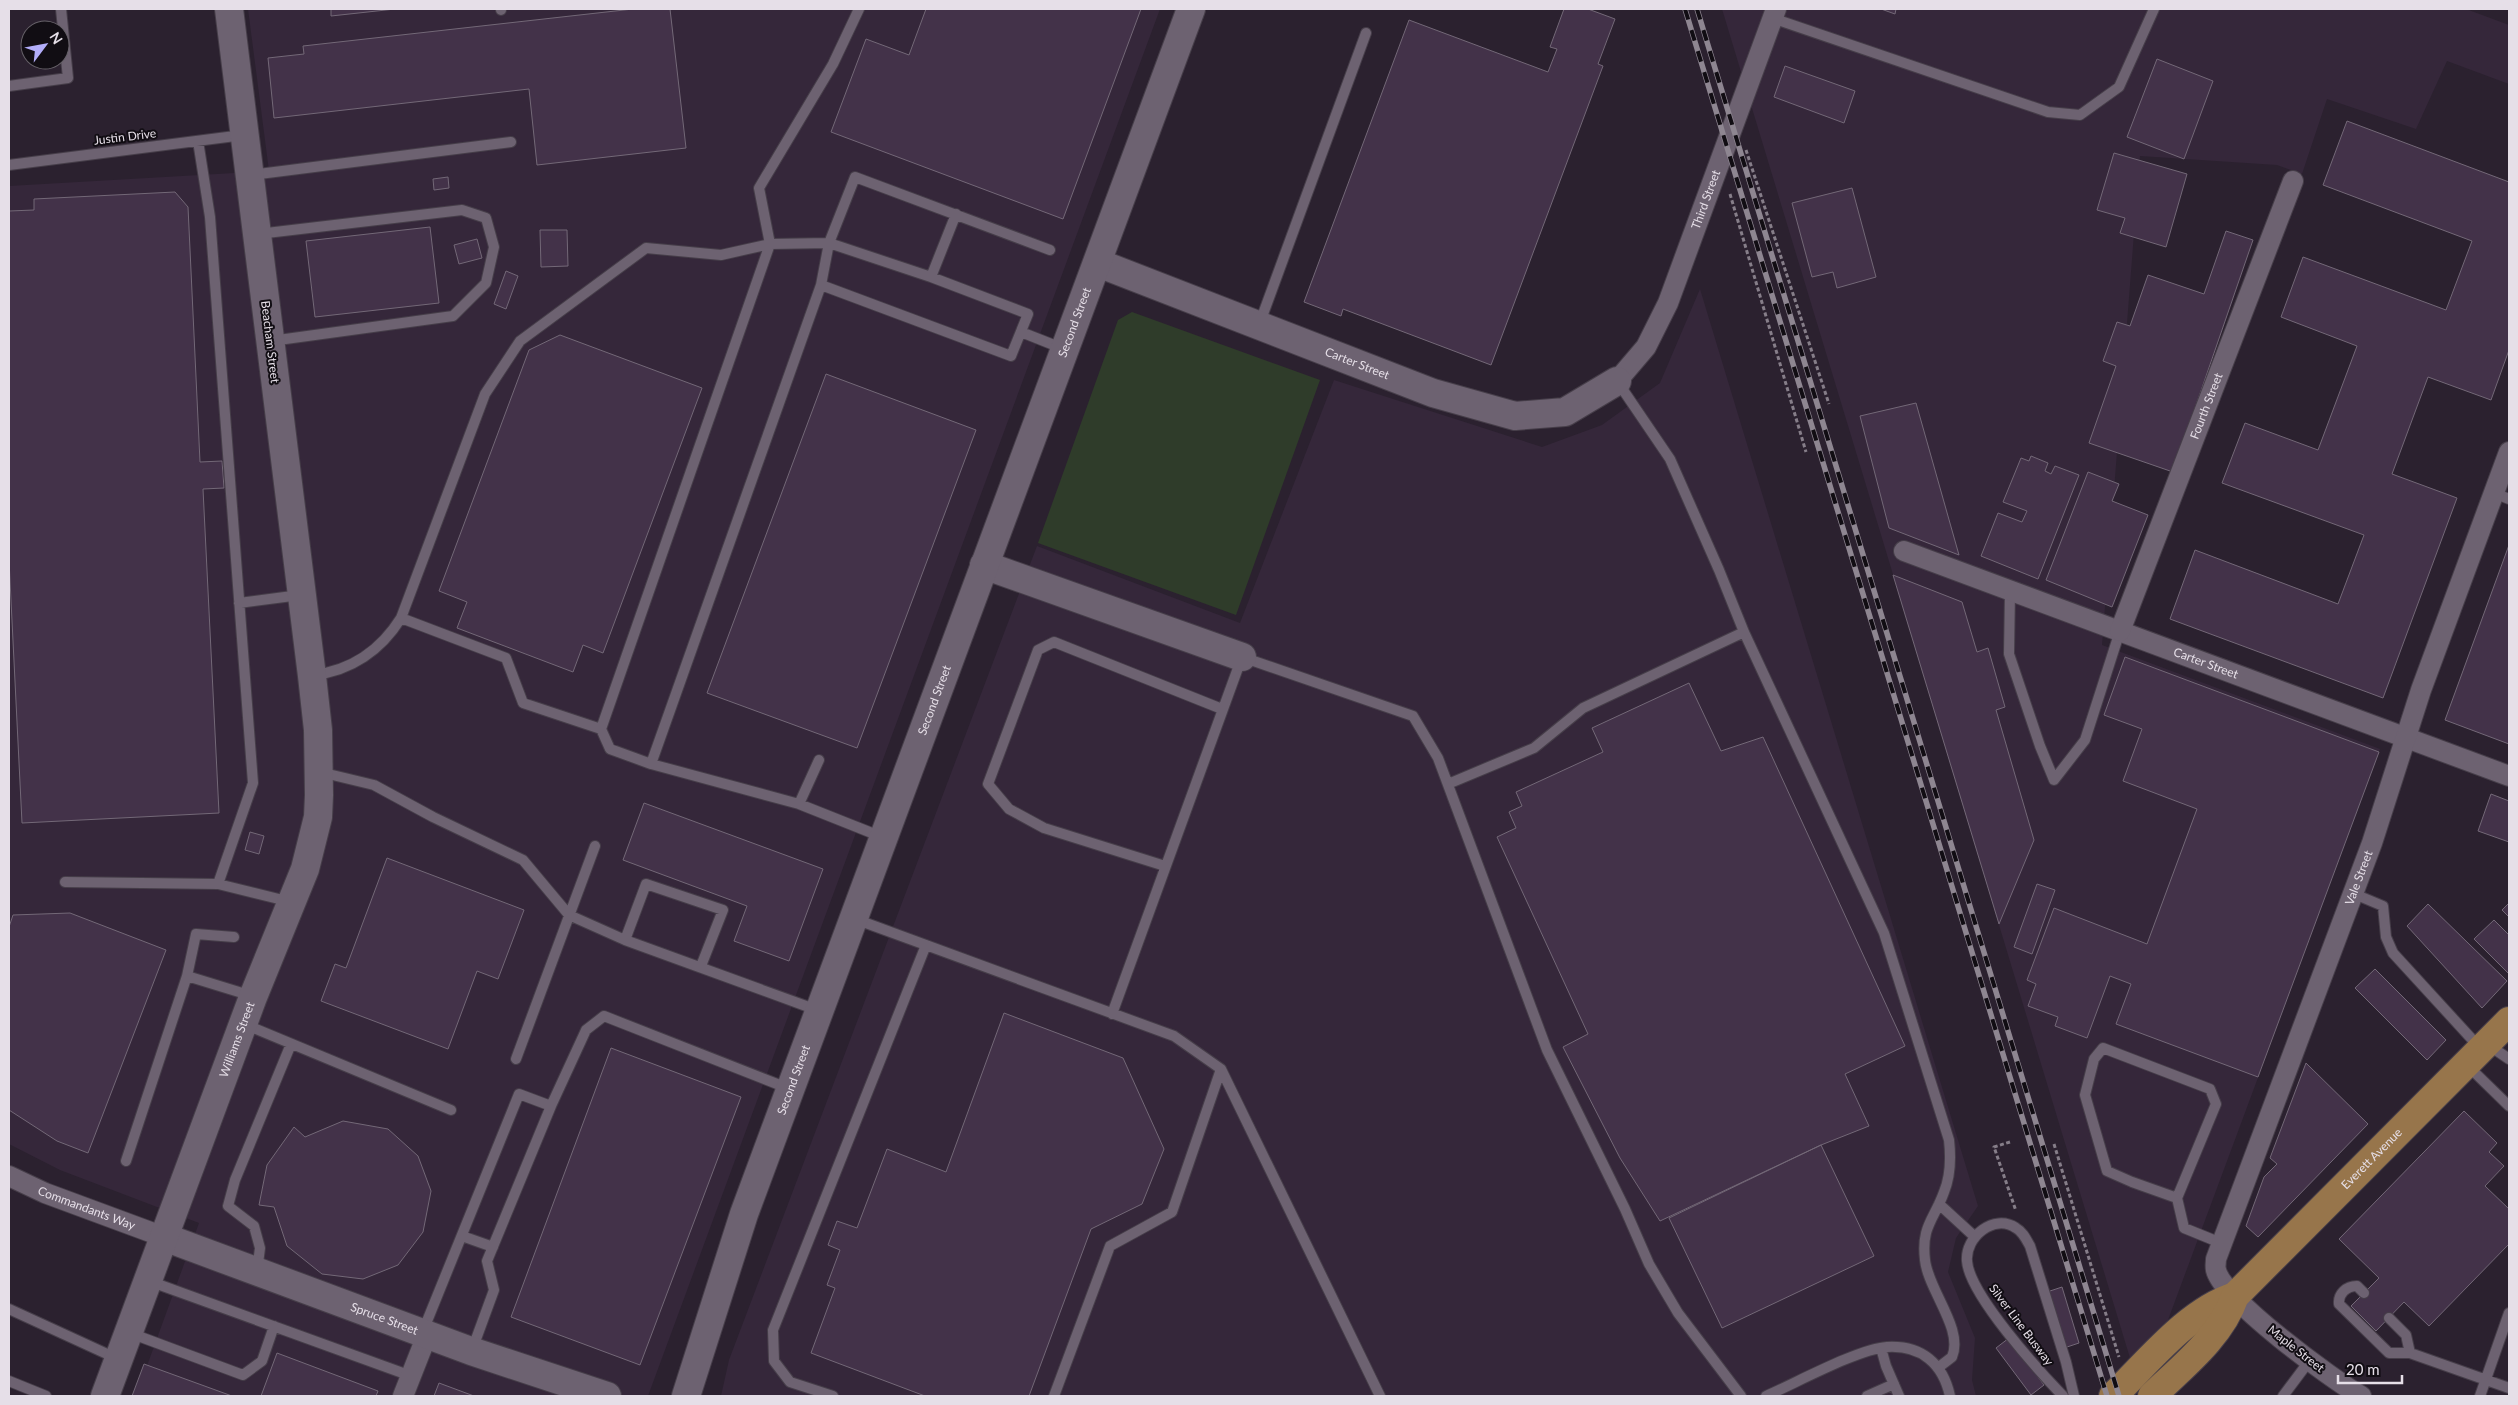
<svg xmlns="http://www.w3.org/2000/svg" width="2518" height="1405" viewBox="0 0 2518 1405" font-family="Lato,sans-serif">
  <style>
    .built { fill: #35273a }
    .green { fill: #2f3c2a }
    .building { fill: #433249; stroke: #736877 }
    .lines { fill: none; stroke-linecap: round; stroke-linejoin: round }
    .lane-casing { stroke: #463e49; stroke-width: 12 }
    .street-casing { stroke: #463e49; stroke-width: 22 }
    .secondary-casing { stroke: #463e49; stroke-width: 30 }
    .primary-casing { stroke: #463e49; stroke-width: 30 }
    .path { stroke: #867e89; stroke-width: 3; stroke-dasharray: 4 2.5; stroke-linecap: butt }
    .lane { stroke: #6d6271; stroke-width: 10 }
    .street { stroke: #6d6271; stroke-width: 20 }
    .secondary { stroke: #6d6271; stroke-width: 28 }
    .primary { stroke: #97754b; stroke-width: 28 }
    .rail-casing { stroke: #8e8691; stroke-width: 5.5 }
    .rail { stroke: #110d13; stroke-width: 4; stroke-dasharray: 11; stroke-linecap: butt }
    .labels { text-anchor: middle; stroke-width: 4; stroke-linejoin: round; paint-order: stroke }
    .street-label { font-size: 12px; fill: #e6dfe8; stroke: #110d13 }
  </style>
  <rect width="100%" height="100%" fill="#2b212f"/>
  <!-- built -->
  <path class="built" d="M248,9H1160L648,1396H136L199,1223L60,1170L9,1144V186L269,171Z
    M1722,9H2466L2509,25V84L2447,61L2416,129L2327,99L2302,174L2277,165L2140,156L2102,645L2380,749L2168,1320L2130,1358Z
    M1700,289L1978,1206L1956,1238L1948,1272L1975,1338L1972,1380L1976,1396H721L729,1360L1037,546L1240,623L1334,380L1542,447L1602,425L1660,383Z"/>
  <!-- green -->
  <path class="green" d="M1132,312L1320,380L1236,615L1038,543L1118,320Z"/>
  <!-- building -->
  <path class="building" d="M331,9H395L331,16Z
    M633,9H670L686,148L537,165L529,89L274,118L268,58L304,54L303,46Z
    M926,9H1141L1063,219L831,132L866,39L909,55Z
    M1564,9H1588L1615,19L1598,64L1603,66L1491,365L1343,309L1341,316L1304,302L1409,20L1548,72L1557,49L1550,47Z
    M1881,9H1896L1895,14Z
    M2157,59L2213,81L2184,159L2127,137Z
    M1785,66L1855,91L1844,123L1774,97Z
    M2347,121L2509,182V350L2491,400L2428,377L2392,474L2457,498L2383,698L2170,619L2195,550L2338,604L2364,535L2222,483L2245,423L2318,450L2357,346L2281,317L2303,257L2446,310L2472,241L2323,185Z
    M2114,153L2187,174L2166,247L2120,233L2125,218L2097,210Z
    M448,177L449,188L434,190L433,179Z
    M1852,188L1876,277L1837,288L1833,272L1812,277L1792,203Z
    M175,192L188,207L200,462L222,461L224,488L203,489L219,813L22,823L9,560V211L34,210V199Z
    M430,227L439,303L315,317L306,241Z
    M540,230H567L568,266L541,267Z
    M2226,231L2253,240L2173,472L2089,443L2116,366L2103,361L2117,322L2130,326L2148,275L2204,294Z
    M477,239L482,258L459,264L454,245Z
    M506,271L518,276L506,309L494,304Z
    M560,335L702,388L603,653L583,645L573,672L457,628L467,602L439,591L529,350Z
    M826,374L976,430L857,748L707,693Z
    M1916,403L1959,555L1889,528L1860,416Z
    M2031,456L2048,463L2045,471L2051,474L2055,466L2079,475L2038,579L1981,556L1998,513L2022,522L2027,511L2003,502L2021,458L2029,461Z
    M2088,472L2119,484L2112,501L2148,515L2112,607L2046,580Z
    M2509,545V744L2445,720Z
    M1893,575L1962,602L1977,652L1988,648L2005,707L1996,710L2034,840L1999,924Z
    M2125,657L2379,752L2258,1077L2116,1024L2131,984L2110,976L2087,1038L2055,1026L2058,1017L2028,1006L2036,984L2027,980L2054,908L2147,944L2197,809L2123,781L2142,729L2104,715Z
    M1689,683L1721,751L1763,737L1905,1046L1845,1074L1869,1126L1821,1145L1660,1221L1620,1158L1563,1047L1588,1034L1497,837L1516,828L1509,812L1522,806L1516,792L1603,752L1592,728Z
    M2491,794L2509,801V842L2478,831Z
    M644,803L823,869L789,961L734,941L747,906L623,860Z
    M250,832L264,836L259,854L245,850Z
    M387,858L524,910L498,979L477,971L448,1049L321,1001L335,964L346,968Z
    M2037,884L2055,890L2032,954L2014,947Z
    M2509,903V917L2502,910Z
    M2428,904L2507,981L2482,1008L2407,926Z
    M70,913L166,950L88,1153L57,1141L9,1110V927L13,915Z
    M2494,920L2509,935V974L2474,939Z
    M2375,969L2446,1040L2427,1060L2355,988Z
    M1004,1013L1123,1058L1164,1149L1142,1204L1091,1229L1029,1396H925L811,1353L835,1288L827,1285L840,1250L828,1245L837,1221L857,1228L887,1149L946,1172Z
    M611,1048L741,1097L640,1365L511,1317Z
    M2306,1063L2368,1124L2258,1237L2246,1226L2264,1177L2277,1164L2270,1158Z
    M2464,1111L2497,1143L2489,1152L2504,1166L2485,1186L2509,1209V1244L2429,1326L2404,1302L2376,1331L2351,1306L2379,1278L2339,1239Z
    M343,1121L388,1129L418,1156L431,1191L423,1232L398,1265L363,1279L322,1274L287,1246L274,1207L259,1205L267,1165L294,1127L305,1137Z
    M1821,1145L1874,1256L1722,1328L1669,1218Z
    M2062,1287L2079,1343L2064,1348L2047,1292Z
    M2009,1338L2044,1385L2031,1395L1996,1348Z
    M277,1353L378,1391L376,1396H261Z
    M144,1364L232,1396H132Z
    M439,1383L474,1396H434Z"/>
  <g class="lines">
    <defs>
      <path id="lane" d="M501,9V10
        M1772,18L2048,112L2080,115L2119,87L2154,9
        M9,86L68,78L61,9
        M198,141L210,217L253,783L218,884L291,902
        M9,165L243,135
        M251,175L511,142
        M258,234L462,210L486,218L494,247L486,283L453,316L271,341
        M931,277L956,214
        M821,285L829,243L855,177L1050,250
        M1259,325L1366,33
        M1021,332L1064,349
        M1617,381L1670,459L1719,570L1744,632L1884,933L1949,1140C1951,1158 1951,1175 1944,1192C1934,1220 1921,1226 1925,1260C1928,1290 1964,1329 1952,1357L1939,1367
        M2494,493L2509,499
        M2010,590L2009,654L2040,746L2054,780L2085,740L2120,631
        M239,603L300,595
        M401,618L506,658L523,703L601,729L770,244L759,188L833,64L859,9
        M313,675C351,671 381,650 401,618L485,394L520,341L646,248L721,255L770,244L829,243L931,277L1028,314L1011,356L821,285L651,764L799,804L882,837
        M601,729L610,749L651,764
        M320,772L374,785L433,817L523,860L569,915L625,940
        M1448,784L1534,748L1583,708L1744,632
        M799,804L819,760
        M1165,866L1044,828L1009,809L988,784L1038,650L1054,642L1222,709
        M65,882L218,884
        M2352,893L2383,906L2386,937L2393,953L2480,1048
        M855,919L1174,1036L1221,1069L1172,1212L1110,1246L1054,1396
        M701,966L723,910L646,884L625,940L817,1010
        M187,976L196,934L234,937
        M1112,1014L1242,657L1413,716L1438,758L1547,1050L1625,1209L1649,1264L1678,1313L1741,1396
        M244,1024L451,1110
        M2487,1044L2509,1059
        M516,1059L595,846
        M2467,1065L2509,1106
        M1221,1069L1380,1396
        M126,1161L187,976L252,996
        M2177,1198L2132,1182L2107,1171L2085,1095L2094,1059L2103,1048L2210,1089L2216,1104L2177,1198L2184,1228L2221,1243
        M1939,1204L1975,1237
        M462,1236L493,1247
        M257,1271L260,1248L254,1226L228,1206L235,1180L291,1044
        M149,1281L411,1376
        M2364,1293L2357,1286C2346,1286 2338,1294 2339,1304L2389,1353H2410L2406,1335L2389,1318
        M9,1309L118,1359
        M423,1331L519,1094L551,1106L586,1030L604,1016L790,1089
        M130,1333L243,1375L262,1361L274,1326
        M1881,1348L1886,1366L1899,1396
        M472,1350L494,1290L487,1261L551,1106
        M2410,1353L2509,1388
        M9,1381L46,1396
        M833,1396L790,1382L774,1361L773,1330L926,945
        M1766,1396C1796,1383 1858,1349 1887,1347C1922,1345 1943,1364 1950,1396
        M1867,1396L1894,1384
        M2063,1396C2039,1371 1969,1294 1967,1261C1965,1237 1994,1213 2016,1228C2023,1232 2026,1239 2030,1246L2066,1362L2074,1396
        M2283,1396L2310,1360
        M2480,1396L2509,1313"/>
      <g id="street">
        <path id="s1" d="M1617,381L1646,347L1668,303L1776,9"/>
        <path id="s2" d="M1904,551L2509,776"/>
        <path id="s3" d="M2120,631L2293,181"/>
        <path id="s4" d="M9,1176L45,1193L164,1237"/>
        <path d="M403,1396L427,1335"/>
        <path id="s5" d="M2361,1396C2333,1380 2222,1299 2216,1270C2215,1267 2216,1262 2216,1259L2372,843L2421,690L2509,452"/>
      </g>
      <g id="secondary">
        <path id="s6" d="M1098,263L1433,393L1515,416L1565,412L1617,381"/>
        <path d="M984,565L1242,657"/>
        <path id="s7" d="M164,1237L471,1351L607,1396"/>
        <path id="s8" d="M105,1396L253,997L305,869L318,817L319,795L318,730L312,676L229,9"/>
        <path id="s9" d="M686,1396L744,1214L1191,9"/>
      </g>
      <g id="primary">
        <path d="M2113,1396C2148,1362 2188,1311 2235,1296"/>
        <path id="s10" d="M2152,1396C2182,1367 2221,1337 2235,1296L2509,1021"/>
      </g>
    </defs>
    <!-- lane casing -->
    <use href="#lane" class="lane-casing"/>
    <!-- street casing -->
    <use href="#street" class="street-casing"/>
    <!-- secondary casing -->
    <use href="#secondary" class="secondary-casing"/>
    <!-- primary casing -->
    <use href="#primary" class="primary-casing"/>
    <!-- path -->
    <path class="path" d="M1746,150L1829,404
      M1730,194L1806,452
      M2010,1142L1994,1147L2016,1211
      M2054,1144L2119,1357"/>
    <!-- lane -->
    <use href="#lane" class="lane"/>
    <!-- street -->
    <use href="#street" class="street"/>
    <!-- secondary -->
    <use href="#secondary" class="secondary"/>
    <!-- primary -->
    <use href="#primary" class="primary"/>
    <defs>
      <path id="rail" d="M1685,9L2107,1396
        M1697,9L2119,1396"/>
    </defs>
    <!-- rail casing -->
    <use href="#rail" class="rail-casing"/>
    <!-- rail -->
    <use href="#rail" class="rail"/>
  </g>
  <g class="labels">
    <!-- street labels -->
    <g class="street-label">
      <text transform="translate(125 137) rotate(-7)" y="4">Justin Drive</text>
      <text dy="4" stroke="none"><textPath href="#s1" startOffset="204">Third Street</textPath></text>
      <text dy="4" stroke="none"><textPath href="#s9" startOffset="1142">Second Street</textPath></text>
      <text transform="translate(270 342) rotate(83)" y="4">Beacham Street</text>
      <text dy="4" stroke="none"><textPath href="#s6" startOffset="278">Carter Street</textPath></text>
      <text dy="4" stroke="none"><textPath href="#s3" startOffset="241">Fourth Street</textPath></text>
      <text dy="4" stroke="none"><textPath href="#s2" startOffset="322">Carter Street</textPath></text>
      <text dy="4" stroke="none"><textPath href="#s9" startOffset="739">Second Street</textPath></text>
      <text dy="4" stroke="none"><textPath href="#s5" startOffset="612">Vale Street</textPath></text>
      <text dy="4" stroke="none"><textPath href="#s8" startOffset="380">Williams Street</textPath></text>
      <text dy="4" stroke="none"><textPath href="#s9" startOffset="334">Second Street</textPath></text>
      <text dy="4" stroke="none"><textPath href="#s10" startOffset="325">Everett Avenue</textPath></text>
      <text dy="4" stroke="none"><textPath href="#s4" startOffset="84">Commandants Way</textPath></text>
      <text dy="4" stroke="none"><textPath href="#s7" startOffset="235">Spruce Street</textPath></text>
      <text transform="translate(2021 1325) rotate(53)" y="4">Silver Line Busway</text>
      <text transform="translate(2296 1349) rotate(38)" y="4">Maple Street</text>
    </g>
  </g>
  <!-- border -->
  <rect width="2518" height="1405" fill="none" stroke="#e6dfe8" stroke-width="20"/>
  <!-- north arrow -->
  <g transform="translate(45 45) rotate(58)"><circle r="24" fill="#110d13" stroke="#666168"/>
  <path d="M0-4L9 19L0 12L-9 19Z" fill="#b2adf9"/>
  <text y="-8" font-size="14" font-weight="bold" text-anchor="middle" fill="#e6dfe8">N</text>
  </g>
  <!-- scale -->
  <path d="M2338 1375v8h64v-8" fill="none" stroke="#e6dfe8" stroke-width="2.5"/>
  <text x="2346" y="1375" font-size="15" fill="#e6dfe8" stroke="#110d13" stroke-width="4" paint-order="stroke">20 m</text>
</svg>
